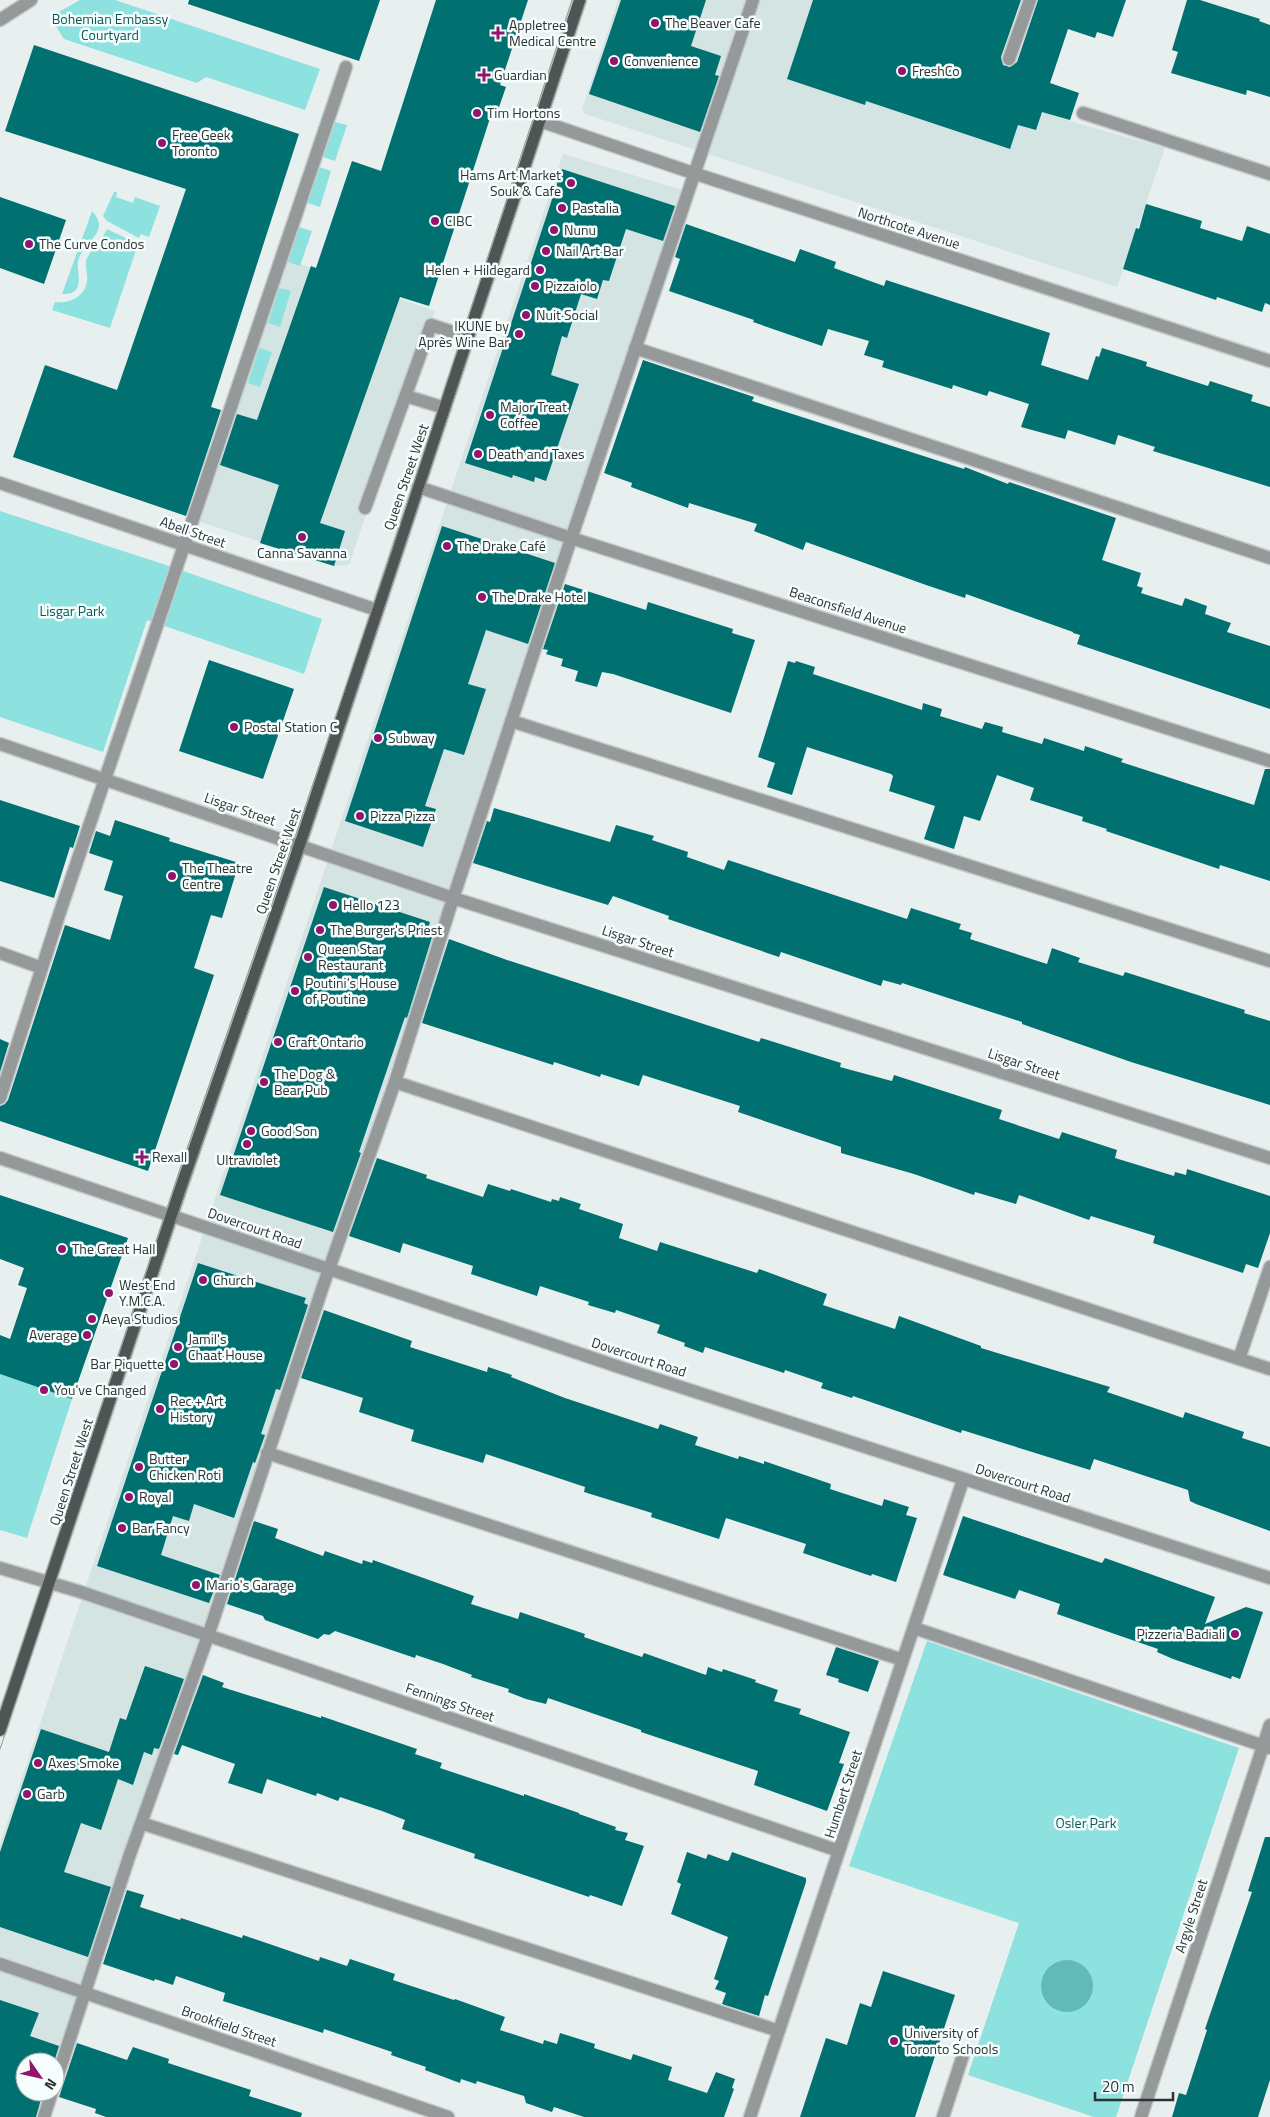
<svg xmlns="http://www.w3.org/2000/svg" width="1270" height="2117" viewBox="0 0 1270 2117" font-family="'Titillium Web',sans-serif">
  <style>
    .built { fill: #d4e4e3 }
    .green { fill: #8de2e0 }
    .water { fill: #61b9b8 }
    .building { fill: #007070 }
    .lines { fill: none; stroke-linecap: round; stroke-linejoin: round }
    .minor-casing { stroke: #c3cac9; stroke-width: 15 }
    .major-casing { stroke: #c3cac9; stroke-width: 15 }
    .minor { stroke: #969999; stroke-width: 12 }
    .major { stroke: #4f5554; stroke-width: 12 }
    .tram { stroke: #939998; stroke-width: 1 }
    .poi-dot { fill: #93136d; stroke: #f6fdfd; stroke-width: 2 }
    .labels { text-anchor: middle; stroke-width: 5; stroke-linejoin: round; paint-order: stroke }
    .park-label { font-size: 14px; fill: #085858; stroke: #f6fdfd }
    .poi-label { font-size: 14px; fill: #2f3232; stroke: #f6fdfd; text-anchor: start }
    .street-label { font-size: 14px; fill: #2f3232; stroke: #f6fdfd }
  </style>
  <rect width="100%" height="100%" fill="#e8f0ef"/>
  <!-- built -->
  <path class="built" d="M618,0H1015L994,64L1079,93L1070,121L1165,148L1117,287L585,114L582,109Z
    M563,154L686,191L55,2068V2062H25V2092H47L38,2117H0V1844Z
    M278,256L435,311L349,565L334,566L188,518Z"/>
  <!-- green -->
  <path class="green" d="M80,0H115L320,69L305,110L206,77L197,83L64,39L50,17Z
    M335,122L347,125L335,161L323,157Z
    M319,167L331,171L320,207L307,203Z
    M114,192H117L116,197L133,203L135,197L160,206L149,237L141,234L139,238L107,221L103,216Z
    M92,211C111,231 86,240 79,258C74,270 89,295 62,294Z
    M299,227L312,231L300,266L288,262Z
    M107,229L138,244L110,328L52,310L55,302C69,304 85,297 87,281C88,273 84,265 87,258C93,247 102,240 107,229Z
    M279,288L291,291L280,327L268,323Z
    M259,348L272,352L260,387L248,383Z
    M0,511L166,565L322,619L304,674L147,620L103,752L0,717Z
    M0,1374L72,1399L27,1538L0,1530Z
    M927,1641L1239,1748L1116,2117H1094L968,2075L1019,1923L849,1866Z"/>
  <!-- water -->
  <path class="water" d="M1041 1986a26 26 0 1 1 52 0a26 26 0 1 1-52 0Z"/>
  <!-- building -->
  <path class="building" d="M189,0H380L359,61L188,4Z
    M436,0H528L500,85L506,87L498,110L493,109L429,306L400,297L320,523L345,531L334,566L260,543L279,485L220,465L237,414L257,420L311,266L316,268L352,161L381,171Z
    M621,0H706L691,46L721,56L715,75L719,76L700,132L589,94Z
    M813,0H1021L1001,57L1003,65L1010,67L1017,62L1038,0H1126L1113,37L1097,32L1095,38L1068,29L1050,83L1079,93L1070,120L1042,112L1036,130L1018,125L1010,149L866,101L865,105L787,79Z
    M1187,0H1200L1260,19L1259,21L1270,25V97L1247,90L1246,95L1171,73L1178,52L1172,50Z
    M34,45L299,134L211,407L221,410L186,516L13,457L45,365L117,390L186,189L5,131Z
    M562,169L675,206L663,241L626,229L609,281L603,280L597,299L581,294L567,338L562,336L551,375L579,384L546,481L535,477L534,482L513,475L512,478L465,463Z
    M0,197L66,220L44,284L0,268Z
    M1146,204L1202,221L1200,228L1242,241L1247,226L1270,234V305L1265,303L1262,312L1217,297L1216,300L1123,269L1136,228L1139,229Z
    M686,224L795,262L800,249L836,262L834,268L884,286L886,280L1050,333L1041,365L1088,380L1096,356L1099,357L1102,348L1147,362L1146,366L1208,386L1210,381L1253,395L1251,401L1270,407V487L1153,451L1155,447L1118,435L1115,445L1068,430L1065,439L1021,427L1029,404L989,391L987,396L953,385L952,389L882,367L884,361L864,355L869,341L828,329L822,346L753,322L754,320L669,291L680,259L675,257Z
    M643,360L754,397L752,401L964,469L965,467L1008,484L1009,482L1116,518L1102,560L1141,573L1137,586L1143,588L1141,593L1182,606L1185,598L1207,606L1205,614L1231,623L1227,632L1270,646V709L1077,644L1080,635L1073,633V632L966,594L965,598L926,585L806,542L803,550L754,531L757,524L689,503L688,508L631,487L632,483L604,473Z
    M442,526L555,563L528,644L486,630L468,684L486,689L464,755L444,749L425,806L436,809L423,847L345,821Z
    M565,584L646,610L648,602L733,629L732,633L755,640L731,713L613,674L602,672L597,687L575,681L578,671L561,666L563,659L546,654L548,650L543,649Z
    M209,660L294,689L263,779L179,751Z
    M788,661L795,663L796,661L815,667L813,674L922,710L923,703L942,709L940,716L982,729L985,722L1003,727L1002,732L1042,744L1044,738L1084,751L1085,746L1123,759L1121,762L1254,805L1265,769H1270V881L1220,865L1219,869L1106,831L1107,829L1082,821L1083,817L1030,800L1034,788L997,775L980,821L964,816L954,849L924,839L935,806L889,791L893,776L891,774L807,747L792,795L767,787L775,763L758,757Z
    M0,800L80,826L73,848L70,847L54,898L0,881Z
    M494,808L610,842L616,825L654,836L652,840L688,852L687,857L724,870L728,860L907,919L911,908L961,924L959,929L972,933L970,939L1047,964L1052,948L1080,958L1078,962L1123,976L1125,972L1245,1010L1244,1013L1270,1021V1105L1131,1062L1022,1024V1022L902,983L901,985L883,980L881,986L781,952L779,957L744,945L668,919L669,916L613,896L608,905L473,863L487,821L490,822Z
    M115,820L170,838L169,841L239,863L222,918L211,915L194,968L214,975L148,1171L0,1121V1106L5,1104L8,1100L65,925L110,940L123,896L104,890L113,861L89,853L96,831L110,836Z
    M324,887L430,922L427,932L433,934L407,1018L405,1017L359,1152L361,1153L333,1232L220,1195Z
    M449,939L507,960L759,1042L761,1038L841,1063L840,1067L888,1080L892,1081L894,1075L1002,1110L999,1119L1059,1139L1062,1132L1117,1150L1115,1158L1174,1176L1175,1172L1186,1175L1187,1169L1270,1196V1233L1258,1268L1246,1264L1243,1273L1153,1243L1155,1236L1091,1216L1089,1220L1019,1195L1016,1204L975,1192L974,1195L914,1174L841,1153V1147L738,1112L740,1106L643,1075L639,1086L601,1074L600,1077L554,1062L553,1065L422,1023Z
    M0,1039L9,1043L0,1072Z
    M377,1158L427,1175L426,1178L483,1197L488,1184L510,1191L511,1189L551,1202L552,1199L559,1201L560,1197L581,1204L579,1209L623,1224L619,1238L657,1251L660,1242L757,1273L759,1269L827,1294L823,1305L895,1329L899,1316L981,1346V1348L1110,1387L1107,1392L1166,1412L1183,1418L1185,1412L1244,1432L1242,1438L1270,1447V1531L1196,1504L1190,1501L1188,1490L1094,1459L1090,1470L962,1430L961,1433L853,1396L852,1398L821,1388L823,1383L785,1370L784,1373L705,1347L703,1353L684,1346L685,1343L657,1333L660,1325L616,1310L615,1313L588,1305L589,1302L540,1286L537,1296L471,1274L473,1266L403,1243L400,1253L349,1236Z
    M0,1195L128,1238L72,1399L0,1374V1335L10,1339L27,1288L18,1285L24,1268L0,1259Z
    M198,1263L306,1298L304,1303L308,1305L280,1390L276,1389L261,1434L265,1435L255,1463L253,1462L234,1518L194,1504L189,1521L173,1516L161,1555L220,1575L209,1603L97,1566Z
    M324,1310L412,1341L410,1347L487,1372L488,1367L512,1375L511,1377L565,1398L658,1429L660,1424L698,1437L695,1445L738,1459L739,1456L764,1464V1461L831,1484L830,1489L882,1506L884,1499L909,1507L906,1515L917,1518L896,1582L872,1574L871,1576L803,1553L806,1544L726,1518L719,1539L651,1517L652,1513L584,1492L585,1487L486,1454L483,1463L411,1441L414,1430L359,1412L363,1398L301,1378Z
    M963,1516L1102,1563L1105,1558L1215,1597L1205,1624L1246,1607L1263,1612L1240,1679L1232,1676L1231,1679L1173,1659L1157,1652L1158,1649L1057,1614L1060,1604L1019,1590L1015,1599L943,1575Z
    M254,1521L278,1529L275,1538L323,1556L325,1551L362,1564L363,1560L372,1563L373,1560L474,1596L471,1604L518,1619L520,1612L585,1634L584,1637L642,1657L644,1653L706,1675L708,1667L722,1672L723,1669L756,1680L755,1682L778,1690L774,1701L801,1709L799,1714L850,1732L839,1763L844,1764L827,1811L754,1785L758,1771L641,1732V1730L548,1698L546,1704L526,1699L508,1692L509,1689L471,1677L472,1675L443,1664L416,1655L415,1658L335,1631L329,1635L324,1634L318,1639L265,1620L263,1616L227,1604Z
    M836,1647L879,1661L868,1692L838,1682L839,1679L826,1675Z
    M145,1666L184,1679L159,1749L154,1748L152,1755L144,1752L133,1785L118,1779L101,1830L81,1823L64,1872L111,1887L88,1957L0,1927V1852L41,1729L109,1752L120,1718L126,1720Z
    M203,1675L224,1683L222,1687L321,1718V1716L417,1749L415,1754L442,1763L440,1768L524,1796V1794L579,1813V1814L616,1827L615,1830L628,1833L625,1840L644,1846L622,1906L590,1895L589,1897L474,1858L475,1854L402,1829L405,1820L382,1811L340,1797L338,1801L317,1793L316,1796L267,1779L262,1794L228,1783L235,1764L182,1745L178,1755L174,1754Z
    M1265,1837H1270V2080L1258,2117H1172L1179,2093L1186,2095L1207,2030L1205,2029L1252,1892L1248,1891Z
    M687,1852L706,1859L708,1854L727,1861L729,1860L732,1852L806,1878V1882L768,1996L765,1995L759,2016L722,2004L726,1993L715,1989L719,1981L714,1979L728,1937L671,1914L681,1884L677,1882Z
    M127,1890L144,1895L140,1907L180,1920L181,1918L242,1938L243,1935L319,1961L320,1957L347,1966L350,1959L395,1974L393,1980L454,2000L455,1999L505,2017L500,2030L543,2044L544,2040L557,2044L560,2033L595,2044L594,2048L631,2060L633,2054L672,2067L668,2080L707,2093L716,2072L735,2079L732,2088L734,2089L724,2117H584L554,2107L552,2112L526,2103L524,2096L477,2081L476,2084L461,2079L460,2083L425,2070L426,2067L391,2055L392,2052L324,2029L323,2033L223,2001L225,1993L176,1976L173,1985L155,1979L154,1981L103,1964Z
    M883,1971L955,1995L915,2117H800L826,2038L847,2045L860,2003L871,2007Z
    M0,2000L39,2013L30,2036L59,2046L54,2062H25V2092H43L36,2117H0Z
    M77,2043L127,2060L133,2047L169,2059L168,2063L251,2090L249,2096L302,2113L301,2117H106L95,2113L96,2109L59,2097Z"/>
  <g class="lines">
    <defs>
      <path id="minor" d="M0,20L31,0
        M1009,59L1030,0
        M1083,113L1270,174
        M540,121L693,173L1270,361
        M635,348L1270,558
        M406,396L445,408
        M0,483L377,610
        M418,487L571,538L1270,761
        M365,508L431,325L468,337
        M511,721L1270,961
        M0,744L453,898L1270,1158
        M0,953L42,968
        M395,1082L1270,1369
        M0,1098L60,912L346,67
        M0,1158L622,1368L1270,1578
        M1239,1359L1270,1267
        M267,1453L903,1660
        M0,1568L81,1592L839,1851
        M914,1628L1270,1748
        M141,1823L779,2031
        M0,1964L448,2117
        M55,2084L129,1857L208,1636L322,1289L395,1082L449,911L567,551L753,0
        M44,2117L52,2092
        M750,2117L963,1480
        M943,2117L963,2055
        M1141,2117L1270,1725"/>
      <path id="major" d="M0,1730L181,1188L300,845L580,0"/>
    </defs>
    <!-- minor casing -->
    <use href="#minor" class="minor-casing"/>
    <!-- major casing -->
    <use href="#major" class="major-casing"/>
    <!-- minor -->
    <use href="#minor" class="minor"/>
    <!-- major -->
    <use href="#major" class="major"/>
    <!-- tram -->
    <path class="tram" d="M0,1711L181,1166L293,843L391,553L572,0
      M0,1749L186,1190L305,847L586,0"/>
  </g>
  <!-- markers -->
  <g class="poi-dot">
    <circle cx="655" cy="23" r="5"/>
    <path d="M495.5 25.5h5v5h5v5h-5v5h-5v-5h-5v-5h5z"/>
    <circle cx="614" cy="61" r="5"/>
    <circle cx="902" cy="71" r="5"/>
    <path d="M481.5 67.5h5v5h5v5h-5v5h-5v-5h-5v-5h5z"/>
    <circle cx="477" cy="113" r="5"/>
    <circle cx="162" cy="143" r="5"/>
    <circle cx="571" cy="183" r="5"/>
    <circle cx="562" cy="208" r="5"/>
    <circle cx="435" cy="221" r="5"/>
    <circle cx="554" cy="230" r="5"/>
    <circle cx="29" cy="244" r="5"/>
    <circle cx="546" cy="251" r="5"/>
    <circle cx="540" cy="270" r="5"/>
    <circle cx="535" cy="286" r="5"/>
    <circle cx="526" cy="315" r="5"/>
    <circle cx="519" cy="334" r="5"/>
    <circle cx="490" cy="415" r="5"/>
    <circle cx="478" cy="454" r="5"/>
    <circle cx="302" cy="537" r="5"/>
    <circle cx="447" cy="546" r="5"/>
    <circle cx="482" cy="597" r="5"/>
    <circle cx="234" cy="727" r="5"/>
    <circle cx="378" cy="738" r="5"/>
    <circle cx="360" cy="816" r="5"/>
    <circle cx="172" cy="876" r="5"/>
    <circle cx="333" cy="905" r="5"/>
    <circle cx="320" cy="930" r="5"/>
    <circle cx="308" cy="957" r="5"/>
    <circle cx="295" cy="991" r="5"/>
    <circle cx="278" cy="1042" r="5"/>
    <circle cx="264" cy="1082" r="5"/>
    <circle cx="251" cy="1131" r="5"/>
    <circle cx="247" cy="1144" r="5"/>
    <path d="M139.5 1149.5h5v5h5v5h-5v5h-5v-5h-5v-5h5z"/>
    <circle cx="62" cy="1249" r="5"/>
    <circle cx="203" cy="1280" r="5"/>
    <circle cx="109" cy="1293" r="5"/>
    <circle cx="92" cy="1319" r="5"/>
    <circle cx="87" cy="1335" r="5"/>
    <circle cx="178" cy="1347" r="5"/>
    <circle cx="174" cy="1364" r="5"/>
    <circle cx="44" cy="1390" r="5"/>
    <circle cx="160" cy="1409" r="5"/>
    <circle cx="139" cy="1467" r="5"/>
    <circle cx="129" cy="1497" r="5"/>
    <circle cx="122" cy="1528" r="5"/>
    <circle cx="196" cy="1585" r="5"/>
    <circle cx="1235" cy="1634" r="5"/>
    <circle cx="38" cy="1763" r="5"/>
    <circle cx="27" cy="1794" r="5"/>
    <circle cx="894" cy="2041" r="5"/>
  </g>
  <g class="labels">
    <!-- park labels -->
    <g class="park-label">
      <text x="110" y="24">Bohemian Embassy<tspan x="110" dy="16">Courtyard</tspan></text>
      <text x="72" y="616">Lisgar Park</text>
      <text x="1086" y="1828">Osler Park</text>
    </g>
    <!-- poi labels -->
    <g class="poi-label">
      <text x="665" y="28">The Beaver Cafe</text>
      <text x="509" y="30">Appletree<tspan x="509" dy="16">Medical Centre</tspan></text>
      <text x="624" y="66">Convenience</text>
      <text x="912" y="76">FreshCo</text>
      <text x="494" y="80">Guardian</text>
      <text x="487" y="118">Tim Hortons</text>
      <text x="172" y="140">Free Geek<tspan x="172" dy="16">Toronto</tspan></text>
      <text x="561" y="180" text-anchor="end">Hams Art Market<tspan x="561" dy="16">Souk &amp; Cafe</tspan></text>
      <text x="572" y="213">Pastalia</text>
      <text x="445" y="226">CIBC</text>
      <text x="564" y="235">Nunu</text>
      <text x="39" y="249">The Curve Condos</text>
      <text x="556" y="256">Nail Art Bar</text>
      <text x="530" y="275" text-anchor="end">Helen + Hildegard</text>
      <text x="545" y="291">Pizzaiolo</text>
      <text x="536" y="320">Nuit Social</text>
      <text x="509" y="331" text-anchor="end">IKUNE by<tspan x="509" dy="16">Après Wine Bar</tspan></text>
      <text x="500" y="412">Major Treat<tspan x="500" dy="16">Coffee</tspan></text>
      <text x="488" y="459">Death and Taxes</text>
      <text x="457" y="551">The Drake Café</text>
      <text x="302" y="558" text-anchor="middle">Canna Savanna</text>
      <text x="492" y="602">The Drake Hotel</text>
      <text x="244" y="732">Postal Station C</text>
      <text x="388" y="743">Subway</text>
      <text x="370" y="821">Pizza Pizza</text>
      <text x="182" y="873">The Theatre<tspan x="182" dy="16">Centre</tspan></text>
      <text x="343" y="910">Hello 123</text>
      <text x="330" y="935">The Burger's Priest</text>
      <text x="318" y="954">Queen Star<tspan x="318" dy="16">Restaurant</tspan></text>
      <text x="305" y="988">Poutini’s House<tspan x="305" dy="16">of Poutine</tspan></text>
      <text x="288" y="1047">Craft Ontario</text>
      <text x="274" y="1079">The Dog &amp;<tspan x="274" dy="16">Bear Pub</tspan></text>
      <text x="261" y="1136">Good Son</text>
      <text x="152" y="1162">Rexall</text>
      <text x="247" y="1165" text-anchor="middle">Ultraviolet</text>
      <text x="72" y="1254">The Great Hall</text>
      <text x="213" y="1285">Church</text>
      <text x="119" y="1290">West End<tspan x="119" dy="16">Y.M.C.A.</tspan></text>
      <text x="102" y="1324">Aeya Studios</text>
      <text x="77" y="1340" text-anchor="end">Average</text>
      <text x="188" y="1344">Jamil's<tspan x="188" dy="16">Chaat House</tspan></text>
      <text x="164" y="1369" text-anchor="end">Bar Piquette</text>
      <text x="54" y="1395">You've Changed</text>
      <text x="170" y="1406">Rec + Art<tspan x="170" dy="16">History</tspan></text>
      <text x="149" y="1464">Butter<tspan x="149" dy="16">Chicken Roti</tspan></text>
      <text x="139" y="1502">Royal</text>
      <text x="132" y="1533">Bar Fancy</text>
      <text x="206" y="1590">Mario's Garage</text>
      <text x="1225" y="1639" text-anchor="end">Pizzeria Badiali</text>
      <text x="48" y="1768">Axes Smoke</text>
      <text x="37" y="1799">Garb</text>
      <text x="904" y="2038">University of<tspan x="904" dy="16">Toronto Schools</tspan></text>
    </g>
    <!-- street labels -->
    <g class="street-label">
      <text transform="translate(909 228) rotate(18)" y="5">Northcote Avenue</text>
      <text transform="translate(406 477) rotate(-71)" y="5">Queen Street West</text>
      <text transform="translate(193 532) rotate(19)" y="5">Abell Street</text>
      <text transform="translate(848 610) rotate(18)" y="5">Beaconsfield Avenue</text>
      <text transform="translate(240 809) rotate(19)" y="5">Lisgar Street</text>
      <text transform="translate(278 861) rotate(-71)" y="5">Queen Street West</text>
      <text transform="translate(638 941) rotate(18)" y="5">Lisgar Street</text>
      <text transform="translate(1024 1064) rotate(18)" y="5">Lisgar Street</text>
      <text transform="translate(255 1228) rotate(19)" y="5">Dovercourt Road</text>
      <text transform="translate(639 1357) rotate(18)" y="5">Dovercourt Road</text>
      <text transform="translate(71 1472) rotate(-72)" y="5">Queen Street West</text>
      <text transform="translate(1023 1483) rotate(18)" y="5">Dovercourt Road</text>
      <text transform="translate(450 1702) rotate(19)" y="5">Fennings Street</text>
      <text transform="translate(843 1794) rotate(-72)" y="5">Humbert Street</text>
      <text transform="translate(1191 1916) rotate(-72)" y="5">Argyle Street</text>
      <text transform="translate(229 2026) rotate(19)" y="5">Brookfield Street</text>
    </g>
  </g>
  <!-- north arrow -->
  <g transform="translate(40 2077) rotate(124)"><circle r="24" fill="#f6fdfd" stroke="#a6acac"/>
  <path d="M0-4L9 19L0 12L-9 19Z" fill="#93136d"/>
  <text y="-8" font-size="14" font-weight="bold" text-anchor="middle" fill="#2f3232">N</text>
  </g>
  <!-- scale -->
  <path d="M1095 2092v8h78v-8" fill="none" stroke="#2f3232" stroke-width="2.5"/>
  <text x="1102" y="2092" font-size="15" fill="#2f3232" stroke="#f6fdfd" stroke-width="4" paint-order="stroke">20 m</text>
</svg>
